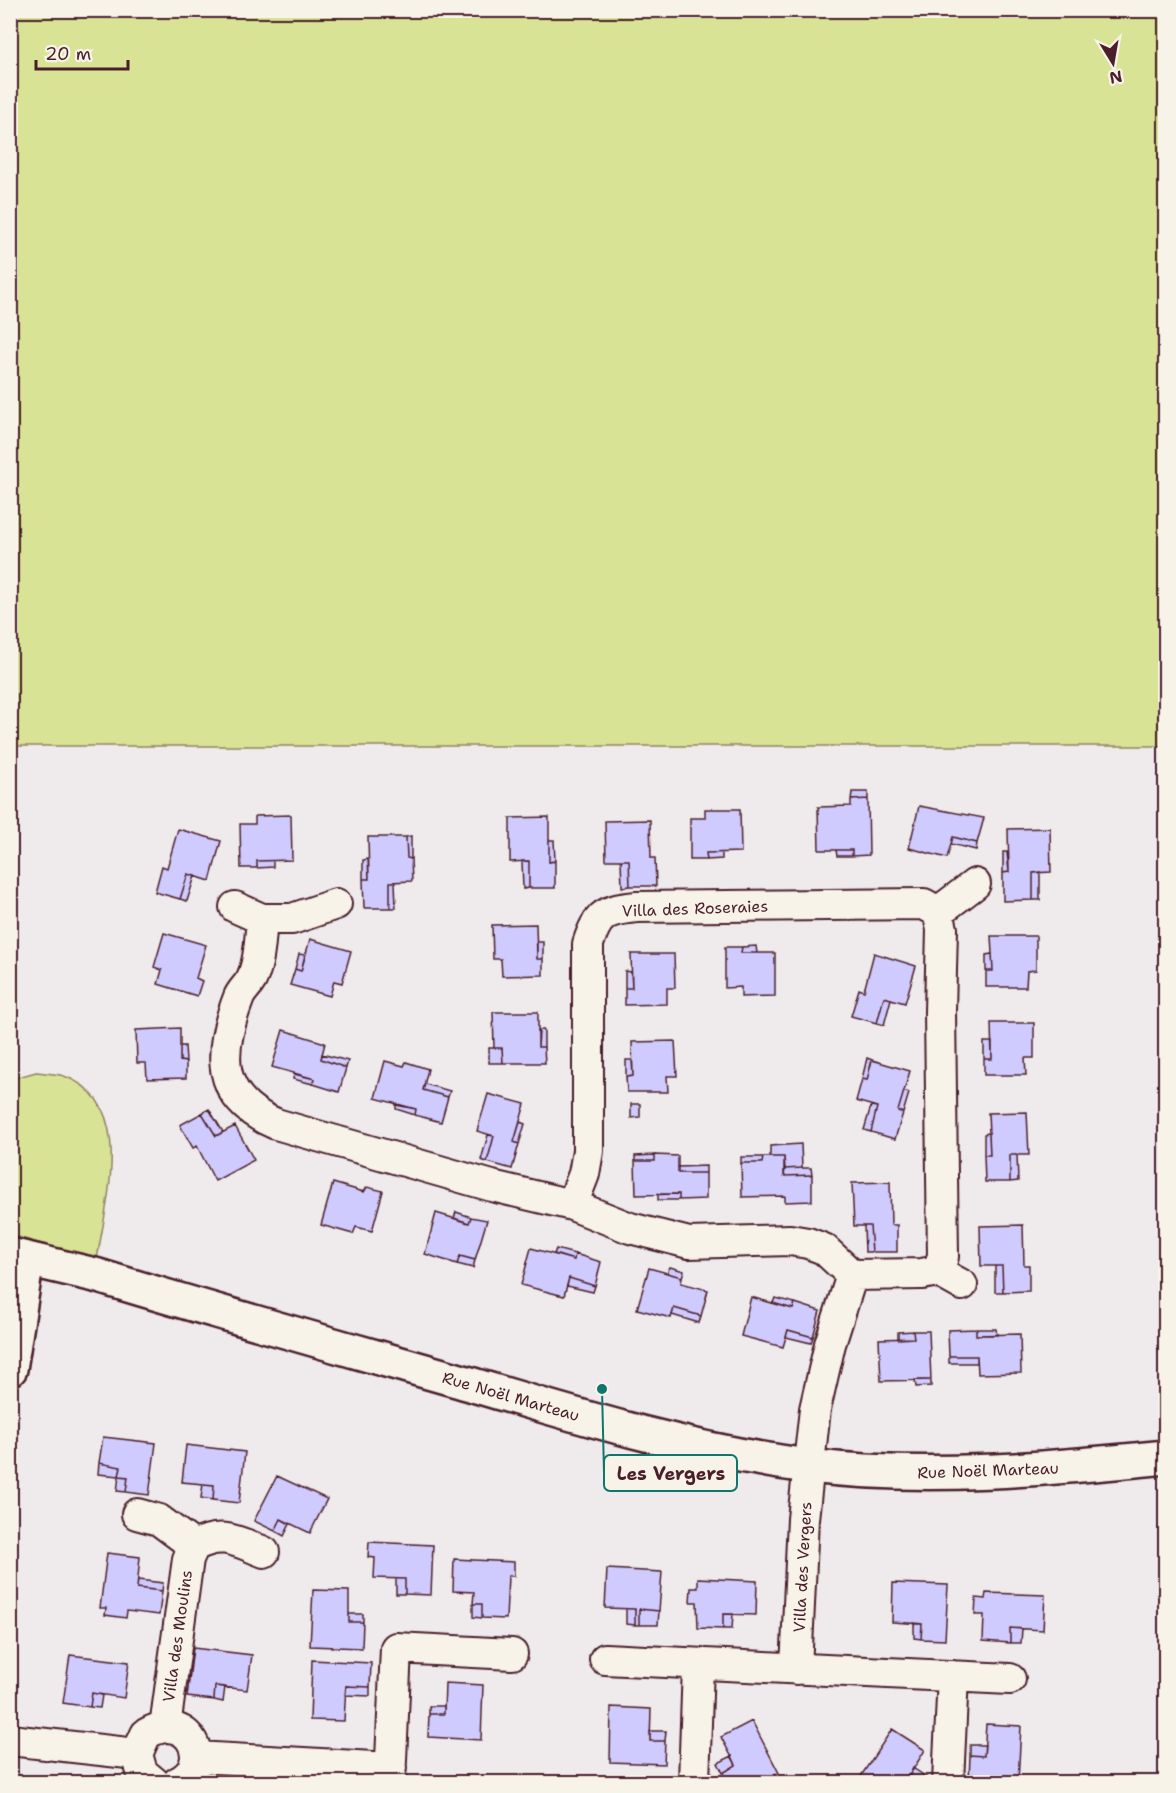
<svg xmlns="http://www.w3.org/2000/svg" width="1176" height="1793" viewBox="0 0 1176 1793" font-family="'Shantell Sans',sans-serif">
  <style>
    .green { fill: #d8e396; stroke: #918160; stroke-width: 1.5 }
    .building { fill: #d0cbfe; stroke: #4a1f2b; stroke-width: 1.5 }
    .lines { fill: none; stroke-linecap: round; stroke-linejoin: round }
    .minor-casing { stroke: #4a1f2b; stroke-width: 34 }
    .tertiary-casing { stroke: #4a1f2b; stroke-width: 38 }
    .minor { stroke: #f7f3e8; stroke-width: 30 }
    .tertiary { stroke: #f7f3e8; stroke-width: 33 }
    .labels { text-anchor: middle; stroke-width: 6; stroke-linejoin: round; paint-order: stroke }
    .street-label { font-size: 16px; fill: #4a1f2b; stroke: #f7f3e8 }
    .leader { fill: none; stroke: #0f766e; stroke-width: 2 }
    .callout-dot { fill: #0f766e; stroke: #f7f3e8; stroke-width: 2 }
    .callout { fill: #f7f3e8; stroke: #0f766e; stroke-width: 2 }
    .callout-label { font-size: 18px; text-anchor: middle; font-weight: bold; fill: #4a1f2b }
  </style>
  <rect width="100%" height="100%" fill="#efebec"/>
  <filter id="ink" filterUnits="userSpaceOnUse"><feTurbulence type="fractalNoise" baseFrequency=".0167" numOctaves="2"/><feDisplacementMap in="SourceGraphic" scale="12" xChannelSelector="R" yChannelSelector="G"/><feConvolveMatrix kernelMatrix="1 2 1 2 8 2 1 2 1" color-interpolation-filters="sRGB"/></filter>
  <g filter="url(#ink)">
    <!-- green -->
    <path class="green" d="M10,11H1165V746H11Z
      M36,1072C45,1073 55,1073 64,1076C138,1102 105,1204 97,1260L11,1235V1079Z"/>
    <!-- building -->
    <path class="building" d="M852,792H868V799L851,800Z
      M868,799L869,855L852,856V850H819L818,807L851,806V800Z
      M919,806L984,818L977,843L953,837L947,858L909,848Z
      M705,809H740L741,852L706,853L707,860H690V818H705Z
      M291,815L292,860L257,861V868H241L240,824H255V816Z
      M549,817V862L555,861V888H529V861L510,862V818Z
      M650,820L651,858H655L656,886H630L629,860H606L605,821Z
      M1050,828L1051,872L1033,873V900L1003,901V873L1009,872L1008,829Z
      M178,829L221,841L210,881L188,874L180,899L155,892L162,866L167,868Z
      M411,836V859L407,858L406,837Z
      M368,837H406L407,858L411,859L412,881L390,882V908H364L363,879H369Z
      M953,837L977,843L976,850L951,844Z
      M549,840H554L555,861L549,862Z
      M836,850H852V856H837Z
      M1003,852H1007L1009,872L1003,873Z
      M706,853H722V859L707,860Z
      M368,859L369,879H363V860Z
      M621,860H629L630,886L622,887Z
      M257,861H273V867L257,868Z
      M522,861H529V888L523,889Z
      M1040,872V900H1033V873Z
      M188,874L195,876L187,901L180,899Z
      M390,882H395L396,908H390Z
      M536,924L537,959H543V975L502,976L501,959H493L492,925Z
      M164,933L206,945L196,978L202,981L197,996L158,984L162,970L154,967Z
      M991,936H1036V970L1027,971L1026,987H986V971H993Z
      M310,939L351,951L342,983L334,981L330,996L290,985L295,969L301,971Z
      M537,942H543V959H537Z
      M756,946L757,953H741L742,947Z
      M725,947H742L741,953H775V996L741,997V987L725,988Z
      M874,953L916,966L905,1003L884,997L877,1023L851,1016L859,989L864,991Z
      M299,954L305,955L301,971L295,969Z
      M631,954H674L675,988H667V1004L625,1005V988H632Z
      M992,954L993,971H986V955Z
      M625,971L631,972L632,988H625Z
      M884,997L891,999L884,1025L877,1023Z
      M493,1012H538V1047H544L545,1063H503L502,1048H494Z
      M991,1023H1034V1058H1025L1026,1075H984V1059H992Z
      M180,1028V1061L186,1062V1078L147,1079L146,1063H137L136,1030Z
      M283,1030L325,1043L321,1059L346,1068L339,1092L313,1084L315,1079L272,1067Z
      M539,1030H544V1047H538Z
      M675,1041L677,1076H667L668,1092H627L626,1077L633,1076L632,1042Z
      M984,1042H992V1059H984Z
      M180,1046H185L186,1062L180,1061Z
      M489,1048H502L503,1063H489Z
      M322,1054L348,1061L346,1068L321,1059Z
      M867,1058L872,1060L867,1080L862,1079Z
      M626,1060H632L633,1076L626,1077Z
      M872,1060L910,1071L898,1111L903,1113L895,1139L871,1132L877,1107L856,1101L862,1079L867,1080Z
      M385,1061L404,1066L406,1062L428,1069L423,1090L448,1097L441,1122L415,1115L416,1109L375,1098Z
      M294,1074L315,1079L313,1084L293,1079Z
      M425,1084L450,1091L448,1097L423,1090Z
      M904,1091L909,1093L903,1113L898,1111Z
      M488,1094L525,1104L514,1142L519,1144L512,1169L487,1162L494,1136L477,1131Z
      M631,1104H640V1117L631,1118Z
      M396,1105L416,1109L415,1115L396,1109Z
      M871,1106L877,1107L871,1132L864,1130Z
      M209,1109L223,1132L216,1136L202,1113Z
      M1027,1112L1029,1155H1010V1182H985L984,1155H990L988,1113Z
      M202,1113L216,1136L235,1126L254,1160L215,1181L197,1146L193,1148L180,1125Z
      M520,1122L525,1124L519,1144L514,1142Z
      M989,1133L990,1155H984V1134Z
      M488,1135L494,1136L487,1162L481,1160Z
      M801,1144L802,1168L785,1169L784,1157H770V1146Z
      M655,1155V1161H635V1156Z
      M655,1155L678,1156V1173H706V1199L679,1200V1194L636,1195L635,1161H655Z
      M1010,1155H1017L1018,1181L1010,1182Z
      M741,1157H763L762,1163H741Z
      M763,1157H784V1176L812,1175V1201L785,1202V1196L742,1197L741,1163H762Z
      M706,1166V1173H678V1167Z
      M802,1168H811L812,1175L784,1176L785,1169Z
      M890,1182L891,1225H897V1252H872L870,1226H854L852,1183Z
      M333,1183L364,1192L367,1187L383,1191L372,1231L356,1227L353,1234L321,1225Z
      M658,1194H679V1200H658Z
      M456,1212L471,1217L469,1223L454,1218Z
      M436,1213L469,1223L471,1217L487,1220L475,1260L460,1256L457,1264L425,1254Z
      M1023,1225L1024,1265H1029V1291L1003,1292L1002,1266H981L980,1226Z
      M864,1226H870L872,1252H865Z
      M531,1248L574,1260L575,1254L601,1262L595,1286L569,1278L564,1296L521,1285Z
      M556,1249L575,1254L574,1260L554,1254Z
      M460,1256L475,1260L473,1268L457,1264Z
      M995,1266H1002L1003,1292H995Z
      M670,1267L684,1271L682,1277L667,1273Z
      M649,1268L682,1277L681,1283L708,1290L701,1316L674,1308L671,1318L637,1309Z
      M569,1278L595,1286L593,1292L567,1286Z
      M751,1297L793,1309L795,1303L820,1311L813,1337L788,1330L783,1347L741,1336Z
      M775,1298L795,1303L793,1309L773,1303Z
      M674,1308L701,1316L699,1323L672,1315Z
      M976,1329V1335L1020,1334L1021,1373L978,1374L977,1356H949L948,1330Z
      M976,1329H996L997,1335H976Z
      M788,1330L813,1337L811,1343L786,1337Z
      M913,1331H929L931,1380L881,1381L879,1339L914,1338Z
      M913,1331L914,1338L898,1339V1332Z
      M949,1356H977V1363H949Z
      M915,1380H931V1386L916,1387Z
      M103,1437L156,1443L149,1495L126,1492L128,1477L119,1476L121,1467L99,1463Z
      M186,1445L245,1452L239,1503L213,1500L214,1485L182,1482Z
      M99,1463L121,1467L119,1476L98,1474Z
      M119,1476L128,1477L126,1492L117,1491Z
      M277,1476L327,1499L310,1533L281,1519L275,1531L254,1521Z
      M203,1484L214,1485L213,1500L201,1498Z
      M281,1519L290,1524L284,1536L275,1531Z
      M369,1542L433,1545L431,1595L405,1594V1579L374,1578L375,1558L368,1557Z
      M107,1553L140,1557L137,1588L162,1591L159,1615L127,1611L126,1618L105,1615L106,1608H100Z
      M454,1559L514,1562V1576H508L506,1619L482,1618V1604H473L474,1592L453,1591Z
      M607,1569L662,1572L659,1611L639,1609V1625H635V1609L605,1608Z
      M698,1578L757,1581L756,1615L723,1614V1629L698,1628L697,1602H690L691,1588H698Z
      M396,1579H405V1594H396Z
      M138,1580L163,1583L162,1591L137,1588Z
      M893,1583L948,1585L945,1640L921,1639L922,1624L892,1622Z
      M313,1590L349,1591V1622H363L362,1648L310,1646Z
      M986,1593L1045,1595L1043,1630L1010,1628V1643L983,1641L984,1615H975L976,1598L985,1599Z
      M473,1604H482V1618L473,1617Z
      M626,1609H635V1625L626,1624Z
      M639,1609L659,1611L658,1625H639Z
      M349,1614H363V1622H349Z
      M723,1614H733L732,1629H723Z
      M914,1623L922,1624L921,1639L914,1638Z
      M1010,1628L1022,1629L1021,1643H1010Z
      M193,1648L252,1655L247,1690L215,1686L214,1700L187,1697Z
      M70,1655L129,1662L124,1698L92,1693L90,1707L63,1703Z
      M312,1660L371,1663L370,1687L346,1686L344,1721L310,1720Z
      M445,1683L483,1685L481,1740L428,1737L429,1714H444Z
      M215,1686L225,1687L223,1702L214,1700Z
      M346,1686L370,1687V1696L345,1695Z
      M92,1693L102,1695L100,1708L90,1707Z
      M429,1706H444V1714H429Z
      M611,1707L651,1709L650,1741H665L664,1764L610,1762Z
      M752,1721L779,1773L762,1782H728L723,1773L736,1765L721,1737Z
      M986,1724L1021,1726L1018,1782H969L970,1755L984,1756Z
      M892,1729L925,1750L909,1776L918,1782H872L861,1776Z
      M650,1731H666L665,1741H650Z
      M970,1745H985L984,1756L970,1755Z
      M732,1756L736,1765L723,1773L718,1763Z
      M913,1768L926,1777L922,1782L909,1776Z"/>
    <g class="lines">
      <defs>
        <path id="minor" d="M235,907L262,919H292L336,904
          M938,912L975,884
          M262,919C260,938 260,960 252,978C249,985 242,990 239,997C218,1051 214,1098 276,1124L492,1186L572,1205L630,1228L689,1243L790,1240L808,1243L824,1249L852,1275L922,1274L937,1271L943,1257L940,1011L942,929L938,912L924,904L637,907C606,910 598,913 588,944V1151L584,1174L572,1205
          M937,1271L962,1285
          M137,1514L159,1520L194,1546
          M605,1659L1010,1679
          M796,1669L803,1519L815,1409L830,1344L852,1275
          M165,1727L188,1559L194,1546C223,1531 236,1541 264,1552
          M10,1740L137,1754
          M196,1757L391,1768
          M154,1782L142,1772L137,1754L146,1734C188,1708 216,1764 178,1782
          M390,1782L396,1648L512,1654
          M694,1782L698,1665
          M948,1782L953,1676"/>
        <path id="tertiary" d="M10,1255L95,1275C216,1312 338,1346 460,1381C574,1415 690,1451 808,1466C927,1480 1047,1469 1166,1457
          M10,1369L27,1259"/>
      </defs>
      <!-- minor casing -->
      <use href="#minor" class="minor-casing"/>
      <!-- tertiary casing -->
      <use href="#tertiary" class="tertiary-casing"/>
      <!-- minor -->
      <use href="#minor" class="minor"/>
      <!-- tertiary -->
      <use href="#tertiary" class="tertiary"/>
    </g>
  </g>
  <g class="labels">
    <!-- street labels -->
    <g class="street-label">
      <text transform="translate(695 908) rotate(-2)" y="6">Villa des Roseraies</text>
      <text transform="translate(511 1396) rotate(16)" y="6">Rue Noël Marteau</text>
      <text transform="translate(988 1470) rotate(-2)" y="6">Rue Noël Marteau</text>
      <text transform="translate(802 1567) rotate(-87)" y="6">Villa des Vergers</text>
      <text transform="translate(177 1636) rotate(-82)" y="6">Villa des Moulins</text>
    </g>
  </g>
  <!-- callouts -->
  <path class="leader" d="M602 1389L604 1473"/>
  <circle class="callout-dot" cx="602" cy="1389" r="6"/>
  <rect class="callout" x="604" y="1455" width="133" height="36" rx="6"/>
  <g class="callout-label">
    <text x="671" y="1480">Les Vergers</text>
  </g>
  <!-- margin -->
  <rect width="1176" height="1793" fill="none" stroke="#f7f3e8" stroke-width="36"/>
  <rect x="18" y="18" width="1140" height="1757" fill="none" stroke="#4a1f2b" stroke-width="2" filter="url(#ink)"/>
  <!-- north arrow -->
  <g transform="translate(1113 63) rotate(169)" stroke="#f7f3e8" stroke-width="4.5" paint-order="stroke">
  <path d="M0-4.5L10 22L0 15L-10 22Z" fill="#4a1f2b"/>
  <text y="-9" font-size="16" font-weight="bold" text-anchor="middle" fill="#4a1f2b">N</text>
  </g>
  <!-- scale -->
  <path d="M36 60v9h92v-9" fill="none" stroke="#4a1f2b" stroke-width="3"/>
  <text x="45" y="60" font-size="18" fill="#4a1f2b" stroke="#f7f3e8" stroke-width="4.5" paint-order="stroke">20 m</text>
</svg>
